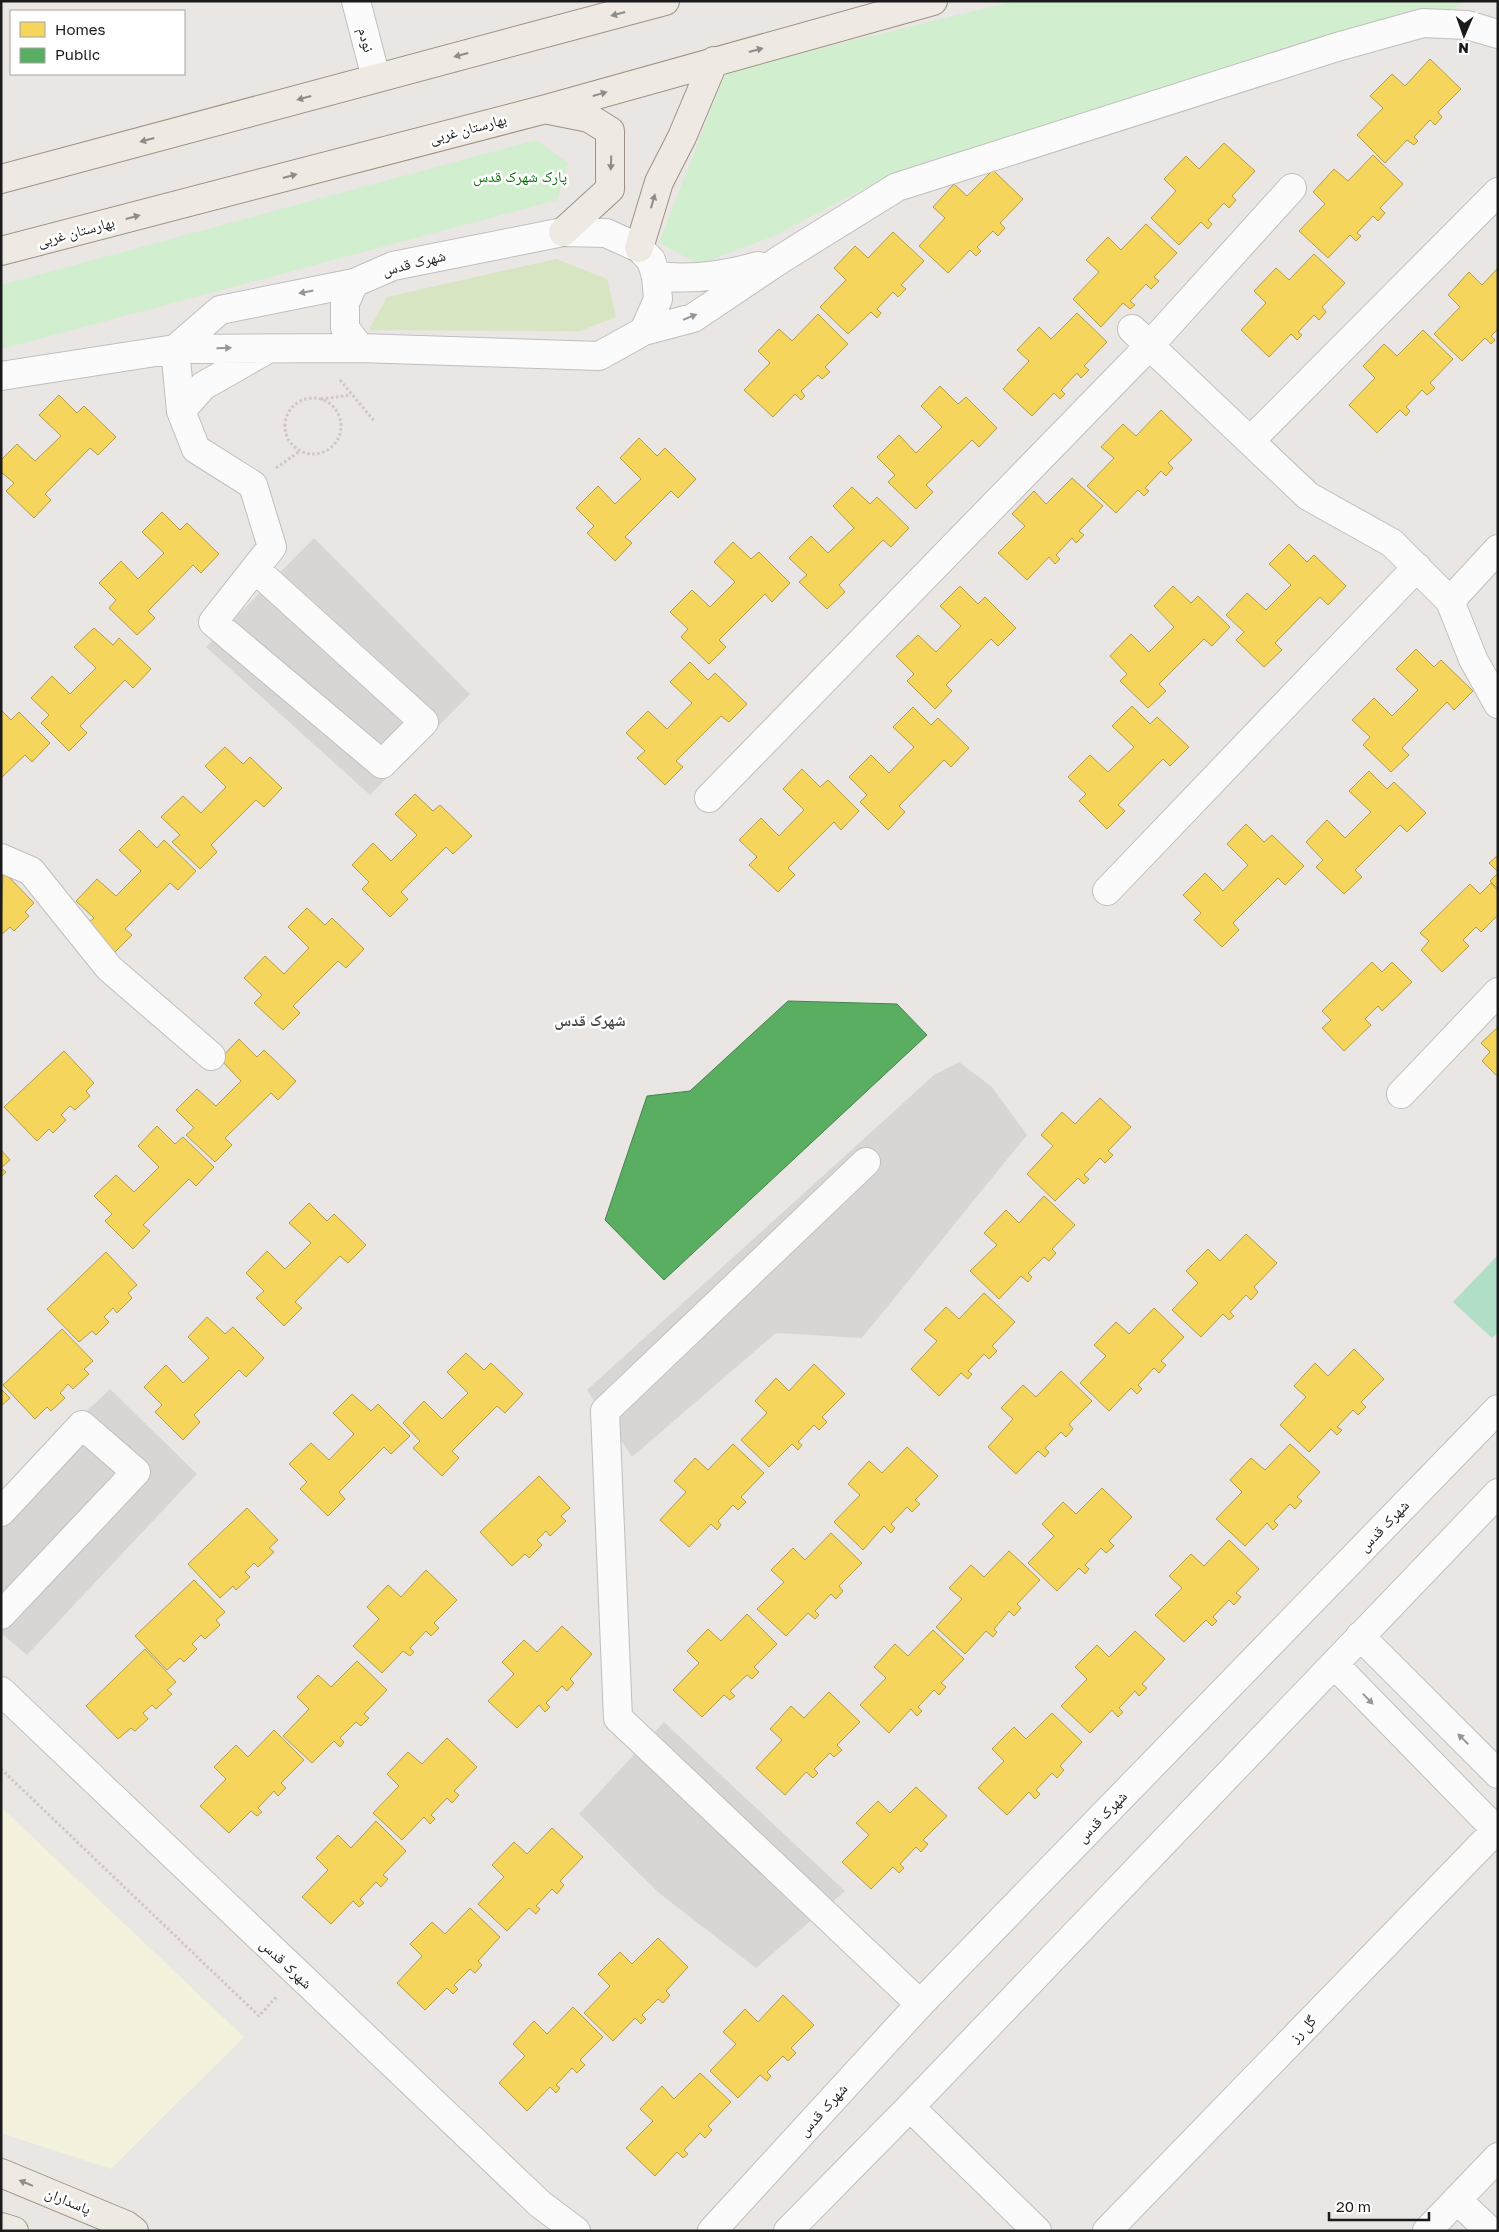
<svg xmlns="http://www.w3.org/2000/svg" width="1499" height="2232" viewBox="0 0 1499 2232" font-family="'Golos Text','Noto Naskh Arabic',sans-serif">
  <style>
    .residential { fill: #d8d6d5 }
    .education { fill: #f4f1dd }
    .grass { fill: #d8e5c3 }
    .park { fill: #d1eecf }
    .pitch { fill: #b0dec6 }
    .homes { fill: #f6d55c; stroke: #b49d48 }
    .public { fill: #5aae61; stroke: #47824c }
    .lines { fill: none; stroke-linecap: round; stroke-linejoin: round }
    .minor-casing { stroke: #c0bfbe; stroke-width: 30 }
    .major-casing { stroke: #9e9282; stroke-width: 30 }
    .path { stroke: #d4c5c5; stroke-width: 3; stroke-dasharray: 2.5 2.5; stroke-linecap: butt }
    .minor { stroke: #fcfbfb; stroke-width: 28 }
    .major { stroke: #eee9e3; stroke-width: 28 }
    .oneway { fill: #8f8c89 }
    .oneway2 { fill: #979696 }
    .labels { text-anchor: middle; stroke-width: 5; stroke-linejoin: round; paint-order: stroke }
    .street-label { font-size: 15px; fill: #1b1b1b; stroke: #fff }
    .park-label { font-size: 15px; fill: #107111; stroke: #fff }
    .neighbourhood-label { font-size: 16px; font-weight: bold; fill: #4e4e4e; stroke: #fff }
  </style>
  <rect width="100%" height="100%" fill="#e9e6e3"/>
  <!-- residential -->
  <path class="residential" d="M314,538L470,694L370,795L206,647Z
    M959,1062L992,1087L1027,1135L862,1338L776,1333L632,1457L587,1390L934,1075Z
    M110,1389L197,1474L27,1655L1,1633V1492Z
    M664,1722L845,1891L756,1968L659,1893L579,1814Z"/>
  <!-- education -->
  <path class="education" d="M1,1807L244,2037L111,2169L1,2133Z"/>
  <!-- grass -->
  <path class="grass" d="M556,259L607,279L616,317L580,331L369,330L387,297Z"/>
  <!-- park -->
  <path class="park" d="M1016,1H1464L1454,9L892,174L774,236L699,264L659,243L726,71Z
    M536,140L568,163L557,200L1,349V285Z"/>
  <!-- pitch -->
  <path class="pitch" d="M1498,1255V1332L1492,1338L1453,1302Z"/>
  <!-- homes -->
  <path class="homes" d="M1430,59L1461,89L1438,112L1442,117L1435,125L1430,120L1414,137L1418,141L1414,145L1407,140L1385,163L1357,135L1383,108L1370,96L1392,74L1405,86Z
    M1224,143L1255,171L1232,196L1236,200L1229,208L1224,203L1208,220L1212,224L1208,229L1201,222L1179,245L1151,218L1176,191L1164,179L1186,156L1199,169Z
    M1373,155L1403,184L1380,208L1385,213L1378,221L1373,216L1357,233L1361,236L1356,241L1350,235L1328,258L1299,231L1325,204L1313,192L1334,169L1348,181Z
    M993,170L1023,199L1000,223L1005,228L998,236L993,231L977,247L981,251L976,256L970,250L948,273L919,246L945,218L933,207L954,184L967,196Z
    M1146,224L1177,253L1154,277L1159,281L1151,289L1146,284L1130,301L1135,305L1130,309L1123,303L1101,327L1073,299L1099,272L1086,260L1108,237L1121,250Z
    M893,232L924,261L901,285L906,289L898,297L893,292L877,309L881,313L877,318L871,312L848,334L820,307L846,280L834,268L855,246L868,258Z
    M1314,254L1345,283L1322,307L1326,312L1319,320L1314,315L1298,332L1302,335L1297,340L1291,334L1269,357L1241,330L1266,303L1254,291L1276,268L1289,280Z
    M1498,268V329L1491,336L1495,340L1491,344L1485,338L1462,361L1434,334L1460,307L1448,295L1469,272L1482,285Z
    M1077,313L1107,342L1084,366L1089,370L1081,378L1077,373L1061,390L1065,394L1060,399L1054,393L1032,416L1003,389L1029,361L1017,350L1039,327L1051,339Z
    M818,314L848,344L825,367L830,372L822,379L818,375L801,391L805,396L801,400L795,394L773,417L744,390L770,363L758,351L779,329L792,341Z
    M1423,330L1453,359L1430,383L1435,388L1427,395L1422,390L1406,407L1410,411L1406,416L1400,410L1377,433L1349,405L1375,378L1363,366L1384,344L1397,356Z
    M940,386L958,404L966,397L997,428L979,447L972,440L926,485L933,492L916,509L888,482L895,475L877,457L899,435L916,453L942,427L921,406Z
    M59,395L77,413L84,406L116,437L98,455L90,448L45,494L51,500L34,518L6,491L14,483L1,472V460L17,444L35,461L61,436L39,415Z
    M1161,410L1192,440L1168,463L1173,468L1166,476L1161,471L1145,488L1149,491L1144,496L1138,490L1116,513L1087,486L1114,458L1101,447L1123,424L1136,436Z
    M639,438L657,456L665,448L696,479L678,498L671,491L625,537L632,543L615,561L587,533L594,526L576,508L598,486L615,504L641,479L620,458Z
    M1072,478L1103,506L1079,531L1084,535L1076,543L1072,538L1056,555L1060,559L1055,564L1049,557L1027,580L998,553L1025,526L1012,514L1034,491L1046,504Z
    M852,487L870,504L877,497L909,528L891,547L883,540L839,585L845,592L827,609L799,582L807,575L789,558L811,536L828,553L854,528L833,506Z
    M162,512L180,530L187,523L219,554L201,573L193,565L148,611L155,618L137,635L109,608L116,600L99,583L121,561L138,579L164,553L142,532Z
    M733,542L751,559L759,552L790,583L772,602L765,594L719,640L726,647L709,664L681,637L688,629L670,612L692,590L710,607L735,582L714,562Z
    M1289,544L1307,562L1314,555L1346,586L1328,605L1320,597L1275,643L1282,650L1264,667L1236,640L1244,632L1226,615L1247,593L1266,610L1291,585L1269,564Z
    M960,586L978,604L985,597L1016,628L998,646L991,639L946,685L952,691L935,709L907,681L914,674L896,656L918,635L936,652L961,626L940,606Z
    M1173,586L1191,603L1198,596L1230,627L1212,646L1204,639L1159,684L1166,691L1148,708L1120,681L1127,674L1110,656L1131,634L1149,652L1174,627L1154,606Z
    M94,628L113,645L119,638L151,669L133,688L125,680L80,726L87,733L69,751L41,723L49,715L31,698L52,676L70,694L96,668L74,647Z
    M1416,649L1434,667L1441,660L1473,691L1454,710L1447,702L1402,748L1409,755L1391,772L1363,745L1370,737L1352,720L1374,698L1392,716L1418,690L1396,669Z
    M690,662L708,680L715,673L747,704L729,722L721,716L676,761L683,767L665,785L637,758L645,751L626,733L648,711L667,729L692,703L670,682Z
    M1132,706L1150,724L1157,717L1189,747L1170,766L1163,759L1118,805L1125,811L1107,829L1079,801L1086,794L1068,777L1090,755L1108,772L1134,747L1112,726Z
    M913,707L931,725L938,718L969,748L951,767L944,760L899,806L905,812L888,830L860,802L867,795L849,777L871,755L889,773L914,747L893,727Z
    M1,710L11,720L19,712L50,743L32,762L25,755L1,778Z
    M225,747L243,764L250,757L282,788L264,807L256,800L211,845L217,852L200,869L172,842L180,835L161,817L183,796L201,813L226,787L205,766Z
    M802,769L820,787L828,780L859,811L841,830L834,822L788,868L795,875L778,892L749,865L757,857L739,840L761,818L779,836L804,810L783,789Z
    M1369,771L1387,789L1394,782L1426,813L1407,832L1400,825L1355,870L1362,877L1344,894L1316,867L1323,860L1306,842L1327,820L1345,838L1371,812L1349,791Z
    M415,794L433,811L440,805L472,836L453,854L446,847L401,892L408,899L390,917L362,889L369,882L352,865L373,843L391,861L417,835L395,814Z
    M1246,824L1264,842L1272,835L1304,866L1285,885L1278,878L1233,923L1239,930L1222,947L1194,920L1201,913L1183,895L1205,873L1223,891L1248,865L1227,844Z
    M139,830L157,848L164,840L196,871L178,890L170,883L125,929L132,935L114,953L86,925L94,918L76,901L97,879L116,896L141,871L119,850Z
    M1498,855V872L1489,863Z
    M3,871L34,903L25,912L29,916L14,931L10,927L1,935Z
    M1498,873V889L1490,881Z
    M1491,883L1498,891V915L1481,932L1476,927L1463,940L1469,946L1442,972L1421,950L1429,941L1420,933L1470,884L1480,894Z
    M307,908L325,925L332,918L364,949L346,968L338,961L293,1006L300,1013L283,1030L254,1003L262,995L244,978L265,956L284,974L309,948L288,927Z
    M1372,962L1382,972L1392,962L1412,982L1382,1011L1378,1006L1365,1019L1371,1025L1344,1051L1322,1028L1331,1020L1322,1011Z
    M1498,1027V1077L1482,1061L1490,1052L1481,1043Z
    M239,1039L257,1057L264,1050L296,1081L278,1100L271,1093L225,1138L232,1145L215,1162L186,1135L194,1128L176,1110L197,1089L216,1106L241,1081L220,1059Z
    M64,1051L94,1083L86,1091L90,1096L75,1110L70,1106L61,1115L66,1120L53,1133L49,1129L37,1141L4,1107Z
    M1100,1098L1131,1127L1108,1151L1113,1155L1105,1163L1100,1158L1084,1175L1089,1179L1084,1184L1078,1178L1055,1201L1027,1174L1053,1146L1041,1135L1062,1112L1075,1124Z
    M157,1126L175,1144L183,1137L214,1167L196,1186L189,1179L143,1225L150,1231L133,1249L105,1221L112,1214L94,1196L116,1175L134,1192L159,1167L138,1146Z
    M1,1150L10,1160L1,1168L6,1172L1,1177Z
    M1044,1196L1075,1225L1052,1249L1056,1253L1049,1261L1044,1257L1028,1273L1032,1277L1028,1282L1021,1276L999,1299L970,1271L997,1245L984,1233L1006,1210L1019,1223Z
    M309,1203L327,1221L334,1214L366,1245L348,1263L340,1256L295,1302L302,1308L284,1326L256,1298L264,1291L246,1273L267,1251L285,1269L311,1243L289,1223Z
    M1246,1234L1277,1263L1254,1287L1258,1292L1251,1300L1246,1295L1230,1312L1234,1316L1229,1320L1223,1314L1201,1337L1172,1310L1198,1283L1186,1271L1208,1249L1220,1261Z
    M106,1252L137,1285L128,1293L132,1298L117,1313L113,1308L104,1317L109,1322L96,1335L92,1331L79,1342L47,1309Z
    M984,1293L1015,1322L992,1346L997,1351L989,1359L984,1354L968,1371L972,1374L968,1379L961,1373L939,1396L911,1369L937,1341L924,1330L946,1307L959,1319Z
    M1154,1308L1184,1337L1161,1361L1166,1365L1159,1373L1154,1368L1138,1385L1142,1389L1137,1394L1131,1388L1109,1411L1080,1383L1106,1356L1094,1345L1116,1322L1129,1334Z
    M207,1317L225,1334L233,1327L264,1358L246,1377L239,1370L194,1415L200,1422L183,1440L155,1412L162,1405L144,1387L166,1365L183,1383L209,1358L188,1337Z
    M62,1329L93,1361L84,1369L89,1374L73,1389L68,1384L60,1393L65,1398L51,1411L47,1407L35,1419L3,1385Z
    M1354,1349L1384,1379L1361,1402L1366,1407L1358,1415L1353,1410L1337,1427L1342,1430L1337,1435L1331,1429L1309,1452L1280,1425L1306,1397L1294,1386L1315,1363L1328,1376Z
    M466,1353L484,1370L491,1363L523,1394L505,1413L497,1406L452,1451L459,1458L442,1476L413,1448L420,1441L403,1423L424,1401L442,1419L468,1393L447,1372Z
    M814,1364L845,1394L822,1417L827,1422L819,1430L814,1425L798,1442L802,1445L798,1450L792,1444L769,1467L741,1440L767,1413L755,1401L776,1378L789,1391Z
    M1061,1371L1092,1401L1069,1424L1073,1429L1066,1437L1061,1432L1045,1448L1049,1452L1045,1457L1038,1451L1016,1474L988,1447L1013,1419L1001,1408L1023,1385L1036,1397Z
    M1,1389L10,1398L1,1406Z
    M352,1394L371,1411L378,1404L410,1436L391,1454L384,1447L339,1492L345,1499L328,1516L300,1489L307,1482L289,1464L311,1443L329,1460L354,1434L333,1413Z
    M733,1444L764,1473L741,1497L746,1502L738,1510L733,1505L718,1521L721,1525L717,1530L711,1524L689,1547L660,1520L686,1492L674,1481L695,1458L708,1470Z
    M1290,1444L1320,1472L1297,1497L1302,1501L1295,1509L1290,1504L1274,1521L1278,1525L1273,1530L1267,1523L1245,1546L1216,1519L1242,1492L1230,1480L1251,1458L1265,1470Z
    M907,1447L938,1476L915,1500L920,1504L912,1512L907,1507L891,1524L895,1528L891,1533L884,1526L863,1550L834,1522L860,1495L848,1484L869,1461L882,1473Z
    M539,1476L570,1508L561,1516L566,1521L550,1536L546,1531L537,1540L542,1545L529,1558L525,1554L512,1566L480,1532Z
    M1102,1488L1132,1517L1109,1541L1114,1546L1106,1553L1101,1548L1085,1565L1089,1569L1085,1574L1079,1568L1057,1591L1028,1563L1054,1536L1042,1524L1063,1502L1076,1514Z
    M247,1508L278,1540L269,1548L274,1552L258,1567L254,1563L245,1572L250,1577L236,1590L233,1586L220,1598L188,1564Z
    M831,1533L862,1563L839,1586L843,1591L836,1599L831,1594L815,1611L819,1615L815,1619L808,1613L786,1636L757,1609L784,1582L771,1570L793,1548L805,1560Z
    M1229,1540L1259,1569L1236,1593L1241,1597L1234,1605L1229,1600L1213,1617L1217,1621L1212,1626L1206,1620L1184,1642L1155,1615L1182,1588L1169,1576L1191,1554L1204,1566Z
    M1009,1551L1040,1580L1017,1604L1021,1608L1014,1616L1009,1611L994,1629L997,1632L993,1637L986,1631L965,1654L936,1627L962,1599L949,1588L971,1565L984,1577Z
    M426,1570L457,1600L434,1623L439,1628L431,1636L426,1631L410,1648L414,1652L410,1656L403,1651L382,1673L353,1646L379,1619L367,1607L388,1585L401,1597Z
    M194,1580L225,1612L216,1620L220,1625L205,1639L201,1635L192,1644L197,1649L184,1662L180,1658L167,1670L135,1636Z
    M747,1614L777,1644L754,1667L759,1672L752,1679L747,1675L730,1691L735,1696L730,1700L724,1695L702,1717L673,1690L699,1663L687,1651L708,1629L721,1641Z
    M562,1626L592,1654L570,1679L574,1683L567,1691L562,1686L546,1703L550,1707L545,1712L539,1705L517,1728L488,1701L514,1674L502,1662L524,1640L537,1652Z
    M933,1630L964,1659L941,1683L946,1687L939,1695L934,1690L918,1707L922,1711L917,1716L911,1709L889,1733L860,1705L886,1678L874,1667L895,1644L908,1656Z
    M1135,1631L1165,1659L1142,1684L1147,1688L1139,1696L1135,1691L1119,1708L1123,1712L1118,1717L1112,1710L1090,1733L1061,1706L1087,1679L1075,1667L1097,1645L1109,1657Z
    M145,1649L176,1682L167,1690L172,1694L156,1709L152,1705L143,1713L148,1719L135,1731L131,1728L118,1739L86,1706Z
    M357,1661L387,1690L364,1714L369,1718L361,1726L356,1722L340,1738L344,1742L340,1747L334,1741L312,1763L283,1736L309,1709L297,1697L318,1675L331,1687Z
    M829,1692L860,1722L837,1745L842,1750L834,1757L830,1753L814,1769L818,1773L813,1778L806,1772L785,1795L756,1768L782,1740L770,1729L791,1706L804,1718Z
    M1052,1713L1082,1742L1060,1766L1064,1770L1057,1778L1052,1773L1036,1790L1040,1794L1035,1799L1029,1792L1007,1815L978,1788L1004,1761L992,1749L1014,1727L1026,1739Z
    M274,1730L304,1760L281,1783L286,1788L278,1796L274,1791L258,1808L262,1812L257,1816L251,1811L229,1833L200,1806L226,1779L214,1767L236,1745L248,1757Z
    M447,1738L477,1767L454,1791L459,1795L452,1803L447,1798L431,1815L435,1819L430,1824L424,1817L402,1840L373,1813L399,1786L387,1774L408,1752L422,1764Z
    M916,1787L947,1816L923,1840L928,1844L921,1852L916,1847L900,1864L904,1868L899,1873L893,1867L871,1889L842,1862L869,1835L856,1823L878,1801L890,1813Z
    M376,1821L406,1851L383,1875L388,1879L381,1887L376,1882L360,1899L364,1903L359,1907L353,1901L331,1924L302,1897L328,1870L316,1858L338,1835L351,1848Z
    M552,1828L583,1857L560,1881L564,1885L557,1894L552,1889L536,1906L540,1909L536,1914L529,1908L507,1931L478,1904L504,1877L492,1865L514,1842L527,1854Z
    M470,1908L500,1937L478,1961L482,1965L475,1973L470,1969L454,1985L458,1989L453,1994L447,1988L425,2010L397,1983L422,1956L410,1944L432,1922L445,1934Z
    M658,1938L688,1967L666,1991L670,1995L663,2003L658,1999L642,2015L646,2019L641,2024L635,2018L613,2041L584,2013L610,1986L598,1974L620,1952L632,1964Z
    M783,1995L814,2025L791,2048L796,2053L788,2061L783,2056L767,2072L771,2076L767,2081L760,2075L738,2098L710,2071L736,2044L723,2032L745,2009L758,2022Z
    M573,2007L603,2037L580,2060L585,2065L577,2073L572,2068L556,2085L560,2088L556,2093L550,2087L527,2111L499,2083L525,2056L513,2044L534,2021L547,2034Z
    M700,2073L731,2102L708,2126L712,2130L705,2138L700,2133L684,2150L688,2154L683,2158L677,2152L655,2176L626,2148L653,2121L640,2109L662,2086L674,2099Z"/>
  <!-- public -->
  <path class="public" d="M788,1001L897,1004L927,1035L664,1280L605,1220L647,1096L690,1091Z"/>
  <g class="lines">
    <defs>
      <path id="minor" d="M356,1L376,78
        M563,232L606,233L639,248L651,260L656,276L658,299L644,331L599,356L360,348L345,328V303L354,283L393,266Z
        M656,276C691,280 724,276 758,266
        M1132,329L1308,496L1392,543L1450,601L1498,549
        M644,331L693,318L781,259L897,187L1337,47L1423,23L1467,25L1498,34
        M175,349L181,411L196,449L253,485L272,547L213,622L382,764L424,722L255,569
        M175,349L220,310L354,283
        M1,376L175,349L360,348
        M181,411L203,386L268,349
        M1250,441L1498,192
        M1450,601L1473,659L1498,704
        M709,798L1149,346L1292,188
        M1,858L31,871L109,968L211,1056
        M1107,891L1417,567
        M1401,1094L1498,992
        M866,1162L605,1411L618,1718L920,2004
        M1,1512L82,1425L136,1472L1,1615
        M1360,1636L1498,1774
        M1334,1664L1498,1832
        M1,1691L540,2204L576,2231
        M910,2107L1037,2231
        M1457,2200L1490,2231
        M712,2231L920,2004L1498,1409
        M788,2231L910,2107L1498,1493
        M1107,2231L1498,1828
        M1427,2231L1498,2157"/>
      <path id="major" d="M549,110L589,118L610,131V189L563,232
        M1,179L665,1
        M639,248L659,182L682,137L714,61
        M1,251L546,109L933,1
        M1,2173L126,2225L134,2231
        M1,2227L14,2231"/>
    </defs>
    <!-- minor casing -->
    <use href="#minor" class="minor-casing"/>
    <!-- major casing -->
    <use href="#major" class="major-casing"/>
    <!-- path -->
    <path class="path" d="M340,380L375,422
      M285 426a28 28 0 1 1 56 0a28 28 0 1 1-56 0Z
      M321,399L351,395
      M276,468L300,451
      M1,1769L259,2016L277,1996"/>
    <!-- minor -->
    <use href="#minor" class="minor"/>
    <!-- major -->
    <use href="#major" class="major"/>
  </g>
  <!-- one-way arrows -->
  <defs><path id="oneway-solid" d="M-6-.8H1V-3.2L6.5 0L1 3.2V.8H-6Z" transform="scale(1.25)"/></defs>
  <g class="oneway">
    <use href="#oneway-solid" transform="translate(618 14) rotate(165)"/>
    <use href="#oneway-solid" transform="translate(756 50) rotate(-15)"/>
    <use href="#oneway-solid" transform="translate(461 55) rotate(165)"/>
    <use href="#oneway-solid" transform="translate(600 94) rotate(-16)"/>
    <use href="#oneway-solid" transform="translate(304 98) rotate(165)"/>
    <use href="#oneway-solid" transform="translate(147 140) rotate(165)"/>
    <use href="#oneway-solid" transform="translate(611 163) rotate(92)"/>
    <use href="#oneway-solid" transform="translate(290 176) rotate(-15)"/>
    <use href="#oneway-solid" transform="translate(653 201) rotate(-74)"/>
    <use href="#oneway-solid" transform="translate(133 217) rotate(-15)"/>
    <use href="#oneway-solid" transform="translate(26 2183) rotate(-158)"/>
  </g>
  <g class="oneway2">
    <use href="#oneway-solid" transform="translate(306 292) rotate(169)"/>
    <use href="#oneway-solid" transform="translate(690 317) rotate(-22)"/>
    <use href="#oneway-solid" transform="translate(224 348) rotate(-1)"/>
    <use href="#oneway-solid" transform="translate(1368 1699) rotate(46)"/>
    <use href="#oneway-solid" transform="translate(1463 1739) rotate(-135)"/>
  </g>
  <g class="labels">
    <!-- street labels -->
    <g class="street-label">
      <text transform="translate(366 40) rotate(75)" y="5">نودم</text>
      <text transform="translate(468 129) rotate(-15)" y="5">بهارستان غربی</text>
      <text transform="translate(76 232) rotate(-15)" y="5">بهارستان غربی</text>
      <text transform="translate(414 263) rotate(-14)" y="5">شهرک قدس</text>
      <text transform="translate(1384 1526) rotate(-46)" y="5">شهرک قدس</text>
      <text transform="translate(1102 1817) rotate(-46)" y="5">شهرک قدس</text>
      <text transform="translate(286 1964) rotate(43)" y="5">شهرک قدس</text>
      <text transform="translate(1303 2029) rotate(-46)" y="5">گل رز</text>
      <text transform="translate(823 2110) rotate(-48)" y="5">شهرک قدس</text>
      <text transform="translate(68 2201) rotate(22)" y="5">پاسداران</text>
    </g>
    <!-- park labels -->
    <g class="park-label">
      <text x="520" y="182">پارک شهرک قدس</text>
    </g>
    <!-- neighbourhood labels -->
    <g class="neighbourhood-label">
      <text x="590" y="1026">شهرک قدس</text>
    </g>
  </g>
  <!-- border -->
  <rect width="1499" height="2232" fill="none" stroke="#1b1b1b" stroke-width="5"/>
  <!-- legend -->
  <rect x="10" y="10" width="175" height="65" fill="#ffffff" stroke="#a4a4a4"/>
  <rect x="20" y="22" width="25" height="15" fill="#f6d55c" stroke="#a4a4a4"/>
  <text x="55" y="35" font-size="15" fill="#1b1b1b">Homes</text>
  <rect x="20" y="48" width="25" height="15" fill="#5aae61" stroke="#a4a4a4"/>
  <text x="55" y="60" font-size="15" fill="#1b1b1b">Public</text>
  <!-- north arrow -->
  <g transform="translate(1464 35) rotate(182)" stroke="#ffffff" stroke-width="4" paint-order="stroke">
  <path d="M0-4L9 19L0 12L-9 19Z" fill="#1b1b1b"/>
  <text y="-8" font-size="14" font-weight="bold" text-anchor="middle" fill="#1b1b1b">N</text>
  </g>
  <!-- scale -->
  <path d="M1329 2212v8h100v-8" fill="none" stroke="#1b1b1b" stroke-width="2.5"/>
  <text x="1336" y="2212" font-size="15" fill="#1b1b1b" stroke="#ffffff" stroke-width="4" paint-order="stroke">20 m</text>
</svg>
